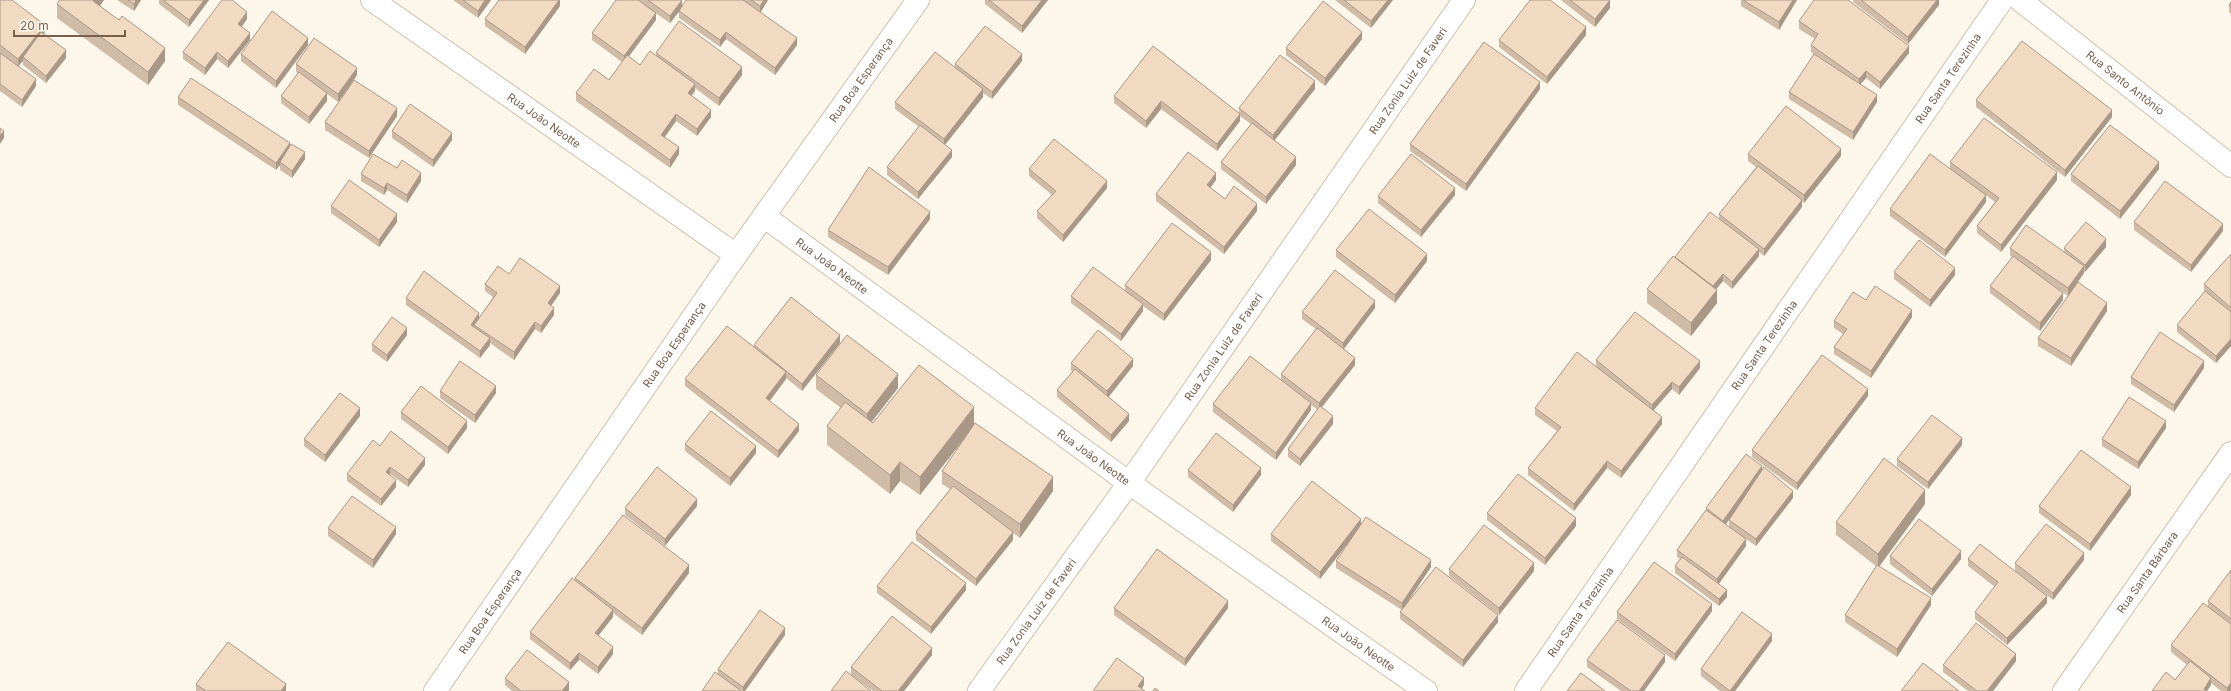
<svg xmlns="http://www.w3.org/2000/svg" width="2231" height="691" viewBox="0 0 2231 691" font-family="Inter,sans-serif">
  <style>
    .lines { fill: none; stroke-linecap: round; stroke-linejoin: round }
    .street-casing { stroke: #cfc0af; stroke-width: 24 }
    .street { stroke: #fff; stroke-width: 22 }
    .wall { fill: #d0bba6; fill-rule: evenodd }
    .shaded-wall { fill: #a99887 }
    .building { fill: #f2d9c1; stroke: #a99887 }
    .labels { text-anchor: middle; stroke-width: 3; stroke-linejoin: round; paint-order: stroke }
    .street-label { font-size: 11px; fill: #78604d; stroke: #fffbf1 }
  </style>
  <rect width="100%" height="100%" fill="#fcf7ea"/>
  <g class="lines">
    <defs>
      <g id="street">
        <path id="s1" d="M372,0L736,255"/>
        <path id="s2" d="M2020,0L2231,166"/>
        <path id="s3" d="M765,217L1129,483L1426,691"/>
        <path id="s4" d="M435,691L736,255L918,0"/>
        <path id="s5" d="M979,691L1129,483L1464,0"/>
        <path id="s6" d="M1526,691L2002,0"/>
        <path id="s7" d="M2064,691L2231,453"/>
      </g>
    </defs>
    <!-- street casing -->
    <use href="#street" class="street-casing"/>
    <!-- street -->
    <use href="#street" class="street"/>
  </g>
  <!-- wall -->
  <path class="wall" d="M0,0L45,32L43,34L66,58L46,83L23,65V61L19,66L36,86L22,107L0,91Z
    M104,0L100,6L165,61L148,85L57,18V4Z
    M117,0H141L134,11Z
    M159,0H209L189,27L159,4Z
    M453,0H491L478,18Z
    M560,0V6L525,54L485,26V19Z
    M616,0H681L682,7L686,0H768L761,12L797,45L775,75L726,39L720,47L679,18V11L670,23L654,12L656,20L628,56L640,65L656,55V53L742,75L719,106L695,88V91L691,96L711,117L697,136L676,121L665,137L679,154L670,168L576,101V93L609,80L622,62L592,40V33Z
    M985,0H1048L1022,33L985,4Z
    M1335,0H1393L1371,28Z
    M1561,0H1609L1610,8L1595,27Z
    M1741,0H1797L1779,30L1741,6Z
    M1853,0H1939V5L1908,44L1853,2Z
    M2231,2V14L2229,12V5Z
    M247,19L242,27L250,40L228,68L217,59L205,75L183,59V52Z
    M1799,21L1909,53L1880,89L1866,78L1860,84L1877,102L1853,140L1789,99V92L1816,56L1811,52V45L1815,39L1799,29Z
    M1586,35L1547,84L1499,47V40Z
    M1362,39L1325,86L1286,55V48Z
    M308,45L276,88L241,61V54Z
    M1153,46L1239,113V108L1315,89L1275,140L1296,165L1266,204L1221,169V162L1251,124L1240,116V121L1217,151L1161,109L1146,128L1114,103V96Z
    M1022,61L992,99L983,93V97L945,145L952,157L918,199L887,175V167L919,127L895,109V102L955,68V64Z
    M296,64L357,75L354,80L397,116L369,158L325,130V122L351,84L338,102L327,94V101L309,124L281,103V96L298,74L296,72Z
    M1540,89L1466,191L1410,151V144Z
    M178,97L290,147L305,159L292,178L280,170V165L276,170L178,105Z
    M1976,100L2112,117L2065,177L1976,107Z
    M392,131L452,140L433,167L392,138Z
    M1748,154L1841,156L1804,203L1802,201V207L1764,256L1759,252V256L1732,289L1723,281L1716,289L1717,303L1691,336L1647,303V289L1675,257L1719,219V214L1756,167L1748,161Z
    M1950,162L2057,180L2001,252L1977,233V226L1995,202L1959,175L1986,202L1945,257L1890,216V209L1950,169Z
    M397,168L421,181L407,203L387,190L384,195L361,181V174Z
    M1029,169L1107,188L1063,242L1037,218V211L1052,195L1029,176Z
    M2159,169L2120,219L2071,181V174Z
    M1216,180L1210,188L1225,199L1257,211L1224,254L1156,201V194Z
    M1455,195L1421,237L1378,203V196Z
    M331,206L397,222L379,247L331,213Z
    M930,219L888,275L828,237V230Z
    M2134,222L2223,231L2191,272L2134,230Z
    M2106,247L2085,272L2084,271V273L2068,296L2049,283L2063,300L2040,331L1990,293V286L2012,257L2010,255V248L2064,252V248Z
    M1336,250L1427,261L1395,303L1336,257Z
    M2231,254V346L2216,363L2177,332V325L2204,292V284Z
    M1211,260L1164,321L1143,306V311L1121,341L1071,303V296L1125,290V285Z
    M1894,272L1955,275L1930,307L1894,279Z
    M509,274L560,293L551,306L554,315L541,333L535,329L514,360L490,343V345L480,358L406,305V298L479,318L493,297L485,291V284Z
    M1866,300L1912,317L1871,378L1834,354V347L1843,334L1834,328V321Z
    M1375,308L1344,349L1355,365L1321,407L1333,424L1300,466L1288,457V449L1318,410L1311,405V410L1276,460L1213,412V404L1281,380V374L1316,329L1302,319V312Z
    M2107,311L2071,366L2038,346V338Z
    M407,335L387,362L372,351V344Z
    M840,343L802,391L786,378V379L769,401L799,431L778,458L685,386V379L754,347V345Z
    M1596,360L1700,368L1679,395L1672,389L1653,410L1662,424L1621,478L1607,468L1574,511L1528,475V468L1557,431L1535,415V408L1596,366Z
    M1071,363L1133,366L1108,397L1129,421L1111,442L1057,397V390L1072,372L1071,370Z
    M2204,368L2174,412L2131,384V377Z
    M816,375L898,388L871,422L873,423L974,424L1053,491L1020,538L1013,533V540L976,586L916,540V532L950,489L942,484V471L964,439L920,495L900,481L890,494L827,445V426L841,408L816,389Z
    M440,391L496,393L475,423L440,398Z
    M1868,396L1797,490L1752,457V450Z
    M401,412L467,428L448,454L401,419Z
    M360,416L325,462L304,446V439Z
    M2166,428L2138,469L2102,446V439Z
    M685,444L756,453L730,486L685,451Z
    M1962,445L1928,489L1897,466V459Z
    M380,446L425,465L408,487L390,474V475L396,487L381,506L347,481V474Z
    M1188,470L1261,475L1233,512L1188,477Z
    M1762,470L1793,498L1756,546L1746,539V546L1719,584L1727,597L1719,606L1675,573V566L1680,559L1677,557V550L1706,511V508ZM1729,520V527L1726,524Z
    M2131,495L2090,551L2039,513V506Z
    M1925,504L1879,567L1931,605L1897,657L1845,622V615L1876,566L1836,535V522Z
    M697,506L665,546L625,515V508Z
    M1487,513L1576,526L1545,565L1487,520Z
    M1361,523L1431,567L1404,608L1498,622L1463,667L1400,619V612L1402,610L1336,568V561L1351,539L1320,579L1271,541V534Z
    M328,528L396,534L373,568L328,536Z
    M1890,556L1961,559L1932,596L1890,564Z
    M1968,559L2047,603L2007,645L1975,619V612L1995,587L1968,566Z
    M2084,560L2053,600L2015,571V563Z
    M1449,569L1534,571L1499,615L1449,576Z
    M2231,570V690L2230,691H2221L2211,683V685L2207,691L2175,680L2187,665L2171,652V645L2208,606V601Z
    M689,573L642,635L613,613V617L598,636L613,654L598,674L579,660L570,670L530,639V632L575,581V578Z
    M877,586L966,590L931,634L877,593Z
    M1114,608H1228L1185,666L1114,615Z
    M1712,611L1675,661L1617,619V612Z
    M785,635L745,691H702L718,674V669Z
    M1772,641L1735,691H1720L1701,676V669Z
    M932,655L904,691H873L851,675V667Z
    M1587,660L1665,662L1644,691H1621L1587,667Z
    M2016,661L1993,691H1968L1943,672V665Z
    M505,678L569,690L568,691H512L505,685Z
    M196,684L286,691H196Z"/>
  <!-- shaded-wall -->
  <path class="shaded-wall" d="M94,0H104L93,15V1Z
    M136,0H141L134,11V4Z
    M204,0H209L189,27V20Z
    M485,0H491L478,18V11Z
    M559,0H560V6L525,54V47Z
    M682,0V8L670,23V16Z
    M764,0H768L760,13V6Z
    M1042,0H1048L1022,33V26Z
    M1388,0H1393L1371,28V21Z
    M1610,0V8L1595,27V19Z
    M1793,0H1797L1779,30V22Z
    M1937,0H1939V5L1908,44V37Z
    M247,12V19L238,31V24Z
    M656,13V20L624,63V56Z
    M45,25V32L24,59L23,57V61L18,66V59Z
    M1586,27V35L1547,84V77Z
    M726,32V39L720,47V40Z
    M1362,32V39L1325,86V78Z
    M250,33V40L228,68V61Z
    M308,38V45L276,88V81Z
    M797,38V45L775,75V68Z
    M1909,46V53L1880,89V82Z
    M165,48V61L148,85V72Z
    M66,50V58L46,83V76Z
    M217,52V59L205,75V68Z
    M1022,54V61L992,99V92Z
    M742,67V75L719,106V98Z
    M357,68V75L338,102V94Z
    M1866,71V78L1859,86V79Z
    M36,79V86L22,107V100Z
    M1315,81V89L1273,142V135Z
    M1540,82V89L1466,191V184Z
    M695,84V91L688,100V93Z
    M983,89V97L944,146V139Z
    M327,93V101L309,124V117Z
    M1877,95V102L1853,140V132Z
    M1161,101V109L1146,128V121Z
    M397,108V116L369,158V151Z
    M711,110V117L697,136V129Z
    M2112,110V117L2065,177V170Z
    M676,114V121L661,142V135Z
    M1240,114V121L1217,151V144Z
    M4,131V138L0,144V136Z
    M452,133V140L433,167V160Z
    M290,143V150L280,162V165L276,170V163Z
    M679,147V154L670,168V160Z
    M1841,149V156L1804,203V195Z
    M952,150V157L918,199V192Z
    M305,152V159L292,178V171Z
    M1296,157V165L1266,204V197Z
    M2159,162V169L2120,219V211Z
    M2057,172V180L2001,252V245Z
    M421,173V181L407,203V195Z
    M1216,173V180L1207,192V185Z
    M1107,181V188L1063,242V235Z
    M387,183V190L384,195V188Z
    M1455,188V195L1421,237V230Z
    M1986,195V202L1945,257V250Z
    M1802,200V207L1764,256V249Z
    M1257,204V211L1224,254V247Z
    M930,212V219L888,275V267Z
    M397,214V222L379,247V240Z
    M2223,224V231L2191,272V265Z
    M2106,239V247L2085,272V265Z
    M1759,249V256L1732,289V282Z
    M1211,252V260L1164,321V314Z
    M1427,254V261L1395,303V295Z
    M2084,266V273L2068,296V288Z
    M1955,268V275L1930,307V300Z
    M1723,274V281L1713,293V286Z
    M560,286V293L548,310V303Z
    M1717,290V303L1691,336V323Z
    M2063,293V300L2040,331V323Z
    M1375,301V308L1343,350V343Z
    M2107,303V311L2071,366V358Z
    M1143,304V311L1121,341V334Z
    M554,308V315L541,333V326Z
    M1912,310V317L1871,378V371Z
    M479,313V320L474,325V327L471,325Z
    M535,322V329L514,360V352Z
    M407,328V335L387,362V355Z
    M840,335V343L802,391V384Z
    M490,338V345L480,358V351Z
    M2231,339V346L2216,363V356Z
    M1355,358V365L1319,411V403Z
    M1133,359V366L1107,399V391Z
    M1700,361V368L1679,395V387Z
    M2204,361V368L2174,412V405Z
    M786,372V379L766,406V398Z
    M898,374V388L867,428V414Z
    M1672,382V389L1652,412V405Z
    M496,386V393L475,423V415Z
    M1868,389V396L1797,490V483Z
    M1311,403V410L1276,460V453Z
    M974,407V426L920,495V477Z
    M360,408V416L325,462V455Z
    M1129,414V421L1111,442V435Z
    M1333,416V424L1300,466V459Z
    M1662,417V424L1621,478V471Z
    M467,421V428L448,454V447Z
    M2166,421V428L2138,469V462Z
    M799,424V431L778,458V451Z
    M1962,438V445L1928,489V482Z
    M756,446V453L730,486V478Z
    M425,458V465L408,487V480Z
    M1607,461V468L1574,511V504Z
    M900,462V481L890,494V475Z
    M1762,466V474L1723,528V521Z
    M390,467V474L386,479V472Z
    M1261,468V475L1233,512V505Z
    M1053,477V491L1020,538V524Z
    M396,480V487L381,506V499Z
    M2131,487V495L2090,551V544Z
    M1925,490V504L1878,568V554Z
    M1793,491V498L1756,546V539Z
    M697,499V506L665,546V539Z
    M1576,518V526L1545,565V558Z
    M1361,519V526L1320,579V572Z
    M396,527V534L373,568V560Z
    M1013,532V540L976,586V579Z
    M1746,539V546L1717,586V579Z
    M1961,551V559L1932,596V589Z
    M2084,553V560L2053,600V593Z
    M1431,560V567L1402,610V603Z
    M1534,563V571L1499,615V608Z
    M689,565V573L642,635V628Z
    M966,583V590L931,634V627Z
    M1727,590V597L1719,606V599Z
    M2047,596V603L2007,645V638Z
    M1931,598V605L1897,657V649Z
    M1228,601V608L1185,666V659Z
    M1712,604V611L1675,661V654Z
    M613,610V617L595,640V633Z
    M1498,615V622L1463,667V660Z
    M785,628V635L745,691H743V687Z
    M1772,634V641L1735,691H1730Z
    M613,647V654L598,674V667Z
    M932,648V655L904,691H898Z
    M579,653V660L570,670V663Z
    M2016,654V661L1993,691H1987Z
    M1665,655V662L1644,691H1639Z
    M1144,678V685L1140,691L1138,686Z
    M2211,678V685L2207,691L2204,689Z
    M569,682V690L568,691H562Z
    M2231,683V690L2230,691H2227V688Z
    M286,684V691H281Z"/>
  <!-- building -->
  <path class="building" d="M0,0H12L45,25L18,59L0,45Z
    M60,0H94L93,1L119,20L122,16L165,48L148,72L57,4Z
    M128,0H136L134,4Z
    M163,0H204L189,20Z
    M222,0H232L247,12L238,24L250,33L228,61L217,52L205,68L183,52Z
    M463,0H485L478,11Z
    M499,0H559L525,47L485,19Z
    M616,0H638L656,13L624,56L592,33Z
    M648,0H682L670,16Z
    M686,0H743L797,38L775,68L726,32L720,40L679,11Z
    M751,0H764L760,6Z
    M989,0H1042L1022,26Z
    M1344,0H1388L1371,21Z
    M1530,0H1550L1586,27L1547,77L1499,40Z
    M1570,0H1610L1595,19Z
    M1743,0H1793L1779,22Z
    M1814,0H1848L1909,46L1880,82L1866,71L1859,79L1811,45L1818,34L1799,21Z
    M1861,0H1937L1908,37Z
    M1323,1L1362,32L1325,78L1286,48Z
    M2231,2V7L2229,5Z
    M272,11L308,38L276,81L241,54Z
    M679,21L742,67L719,98L656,53Z
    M985,26L1022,54L992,92L955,64Z
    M41,32L66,50L46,76L23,57Z
    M314,38L357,68L338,94L296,64Z
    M2022,41L2112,110L2065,170L1976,100Z
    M1484,42L1540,82L1466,184L1410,144Z
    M1153,46L1240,114L1217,144L1161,101L1146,121L1114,96Z
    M650,51L695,84L688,93L711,110L697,129L676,114L661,135L679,147L670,160L576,93L594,69L609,80L627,55L640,65Z
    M935,52L983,89L944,139L895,102Z
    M0,53L36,79L22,100L0,84Z
    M1814,54L1877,95L1853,132L1789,92Z
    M1280,55L1315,81L1273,135L1239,108Z
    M299,72L327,93L309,117L281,96Z
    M191,78L290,143L276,163L178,97Z
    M354,80L397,108L369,151L325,122Z
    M410,104L452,133L433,160L392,131Z
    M1786,106L1841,149L1804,195L1748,154Z
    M1984,118L2057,172L2001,245L1977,226L1999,198L1950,162Z
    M1252,123L1296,157L1266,197L1221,162Z
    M920,125L952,150L918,192L887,167Z
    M2110,125L2159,162L2120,211L2071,174Z
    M0,128L4,131L0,136Z
    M1054,139L1107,181L1063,235L1037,211L1056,191L1029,169Z
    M291,144L305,152L292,171L280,162Z
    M1188,152L1216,173L1207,185L1225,199L1234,186L1257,204L1224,247L1156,194Z
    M373,154L397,168L402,160L421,173L407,195L387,183L384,188L361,174Z
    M1411,154L1455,188L1421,230L1378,196Z
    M1930,154L1986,195L1945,250L1890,209Z
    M1758,166L1802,200L1764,249L1719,214Z
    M869,167L930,212L888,267L828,230Z
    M349,180L397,214L379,240L331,206Z
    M2165,181L2223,224L2191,265L2134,222Z
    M1369,209L1427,254L1395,295L1336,250Z
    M1710,212L1759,249L1732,282L1723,274L1713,286L1675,257Z
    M2086,222L2106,239L2085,265L2064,248Z
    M1172,223L1211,252L1164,314L1125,285Z
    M2026,225L2084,266L2068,288L2010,248Z
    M1919,240L1955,268L1930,300L1894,272Z
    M2231,254V308L2204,284Z
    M1673,256L1717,290L1691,323L1647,289Z
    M2013,256L2063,293L2040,323L1990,286Z
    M520,258L560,286L548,303L554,308L541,326L535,322L514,352L474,325L497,293L485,284L498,266L509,274Z
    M1093,267L1143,304L1121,334L1071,296Z
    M1335,270L1375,301L1343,343L1302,312Z
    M424,271L479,313L471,325L490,338L480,351L406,298Z
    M2078,282L2107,303L2071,358L2038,338Z
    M1875,286L1912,310L1871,371L1834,347L1847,329L1834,321L1853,292L1866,300Z
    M2205,291L2231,312V339L2216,356L2177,325Z
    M791,297L840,335L802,384L754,345Z
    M1635,312L1700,361L1679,387L1672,382L1652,405L1596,360Z
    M392,317L407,328L387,355L372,344Z
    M727,326L786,372L766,398L799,424L778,451L685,379Z
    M1317,328L1355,358L1319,403L1281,374Z
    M1098,330L1133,359L1107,391L1071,363Z
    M2160,332L2204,361L2174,405L2131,377Z
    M847,335L898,374L867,414L816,375Z
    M1577,352L1662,417L1621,471L1607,461L1574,504L1528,468L1561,427L1535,408Z
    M1822,355L1868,389L1797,483L1752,450Z
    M1250,356L1311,403L1276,453L1213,404Z
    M460,361L496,386L475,415L440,391Z
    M919,365L974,407L920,477L900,462L890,475L827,426L845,402L873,423Z
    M1075,369L1129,414L1111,435L1057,390Z
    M421,386L467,421L448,447L401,412Z
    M340,393L360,408L325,455L304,439Z
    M2129,397L2166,421L2138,462L2102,439Z
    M1320,406L1333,416L1300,459L1288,449Z
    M711,411L756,446L730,478L685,444Z
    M1932,415L1962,438L1928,482L1897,459Z
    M975,423L1053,477L1020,524L942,471Z
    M391,431L425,458L408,480L390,467L386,472L396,480L381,499L347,474L373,440L380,446Z
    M1216,433L1261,468L1233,505L1188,470Z
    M2081,450L2131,487L2090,544L2039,506Z
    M1746,454L1762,466L1723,521L1706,508Z
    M1884,458L1925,490L1878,554L1836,522Z
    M657,467L697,499L665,539L625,508Z
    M1764,467L1793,491L1756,539L1729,520Z
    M1518,474L1576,518L1545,558L1487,513Z
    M1312,481L1361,519L1320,572L1271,534Z
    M953,486L1013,532L976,579L916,532Z
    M352,496L396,527L373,560L328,528Z
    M1706,510L1746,539L1717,579L1677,550Z
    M623,515L689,565L642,628L575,578Z
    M1366,517L1431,560L1402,603L1336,561Z
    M1919,519L1961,551L1932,589L1890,556Z
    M2046,524L2084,553L2053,593L2015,563Z
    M1484,525L1534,563L1499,608L1449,569Z
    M912,542L966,583L931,627L877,586Z
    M1980,544L2047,596L2007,638L1975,612L1998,582L1968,559Z
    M1157,549L1228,601L1185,659L1114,608Z
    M1682,557L1727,590L1719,599L1675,566Z
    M1654,562L1712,604L1675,654L1617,612Z
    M1877,565L1931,598L1897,649L1845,615Z
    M1436,567L1498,615L1463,660L1400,612Z
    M2231,570V619L2208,601Z
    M572,578L613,610L595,633L613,647L598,667L579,653L570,663L530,632Z
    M2203,603L2231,624V683L2227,688L2171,645Z
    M760,610L785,628L743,687L718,669Z
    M1742,612L1772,634L1730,691L1701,669Z
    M892,616L932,648L898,691H882L851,667Z
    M1617,620L1665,655L1639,691H1631L1587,660Z
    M1976,623L2016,654L1987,691H1977L1943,665Z
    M228,642L286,684L281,691H206L196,684Z
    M527,650L569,682L562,691H521L505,678Z
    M1117,658L1144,678L1138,686L1145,691H1093Z
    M2190,661L2211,678L2204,689L2207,691H2152L2166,672L2175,680Z
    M1923,663L1959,691H1901Z
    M846,671L871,691H831Z
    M715,672L740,690V691H702Z
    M1581,673L1605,691H1567Z
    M1155,688L1159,691H1153Z"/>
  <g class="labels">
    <!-- street labels -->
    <g class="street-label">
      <text dy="4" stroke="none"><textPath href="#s6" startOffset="744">Rua Santa Terezinha</textPath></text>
      <text dy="4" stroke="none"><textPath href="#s4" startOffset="745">Rua Boa Esperança</textPath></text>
      <text dy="4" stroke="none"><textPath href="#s5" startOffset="746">Rua Zonia Luiz de Faveri</textPath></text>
      <text dy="4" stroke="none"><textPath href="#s2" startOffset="134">Rua Santo Antônio</textPath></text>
      <text dy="4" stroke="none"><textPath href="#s1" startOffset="210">Rua João Neotte</textPath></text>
      <text dy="4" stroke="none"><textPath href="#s3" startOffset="83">Rua João Neotte</textPath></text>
      <text dy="4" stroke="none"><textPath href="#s4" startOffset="421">Rua Boa Esperança</textPath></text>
      <text dy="4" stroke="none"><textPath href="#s6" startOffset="420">Rua Santa Terezinha</textPath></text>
      <text dy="4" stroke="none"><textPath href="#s5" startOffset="422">Rua Zonia Luiz de Faveri</textPath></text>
      <text dy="4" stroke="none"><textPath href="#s3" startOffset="407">Rua João Neotte</textPath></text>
      <text dy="4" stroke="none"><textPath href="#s7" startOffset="145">Rua Santa Bárbara</textPath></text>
      <text dy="4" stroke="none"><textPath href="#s4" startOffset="97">Rua Boa Esperança</textPath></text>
      <text dy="4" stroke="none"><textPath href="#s5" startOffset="98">Rua Zonia Luiz de Faveri</textPath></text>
      <text dy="4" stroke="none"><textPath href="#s6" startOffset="96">Rua Santa Terezinha</textPath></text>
      <text dy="4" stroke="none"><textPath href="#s3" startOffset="731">Rua João Neotte</textPath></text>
    </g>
  </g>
  <!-- scale -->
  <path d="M14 30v6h111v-6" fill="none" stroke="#78604d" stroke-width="2"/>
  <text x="20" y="30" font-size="12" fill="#78604d" stroke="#fffbf1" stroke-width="3" paint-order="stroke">20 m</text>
</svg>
